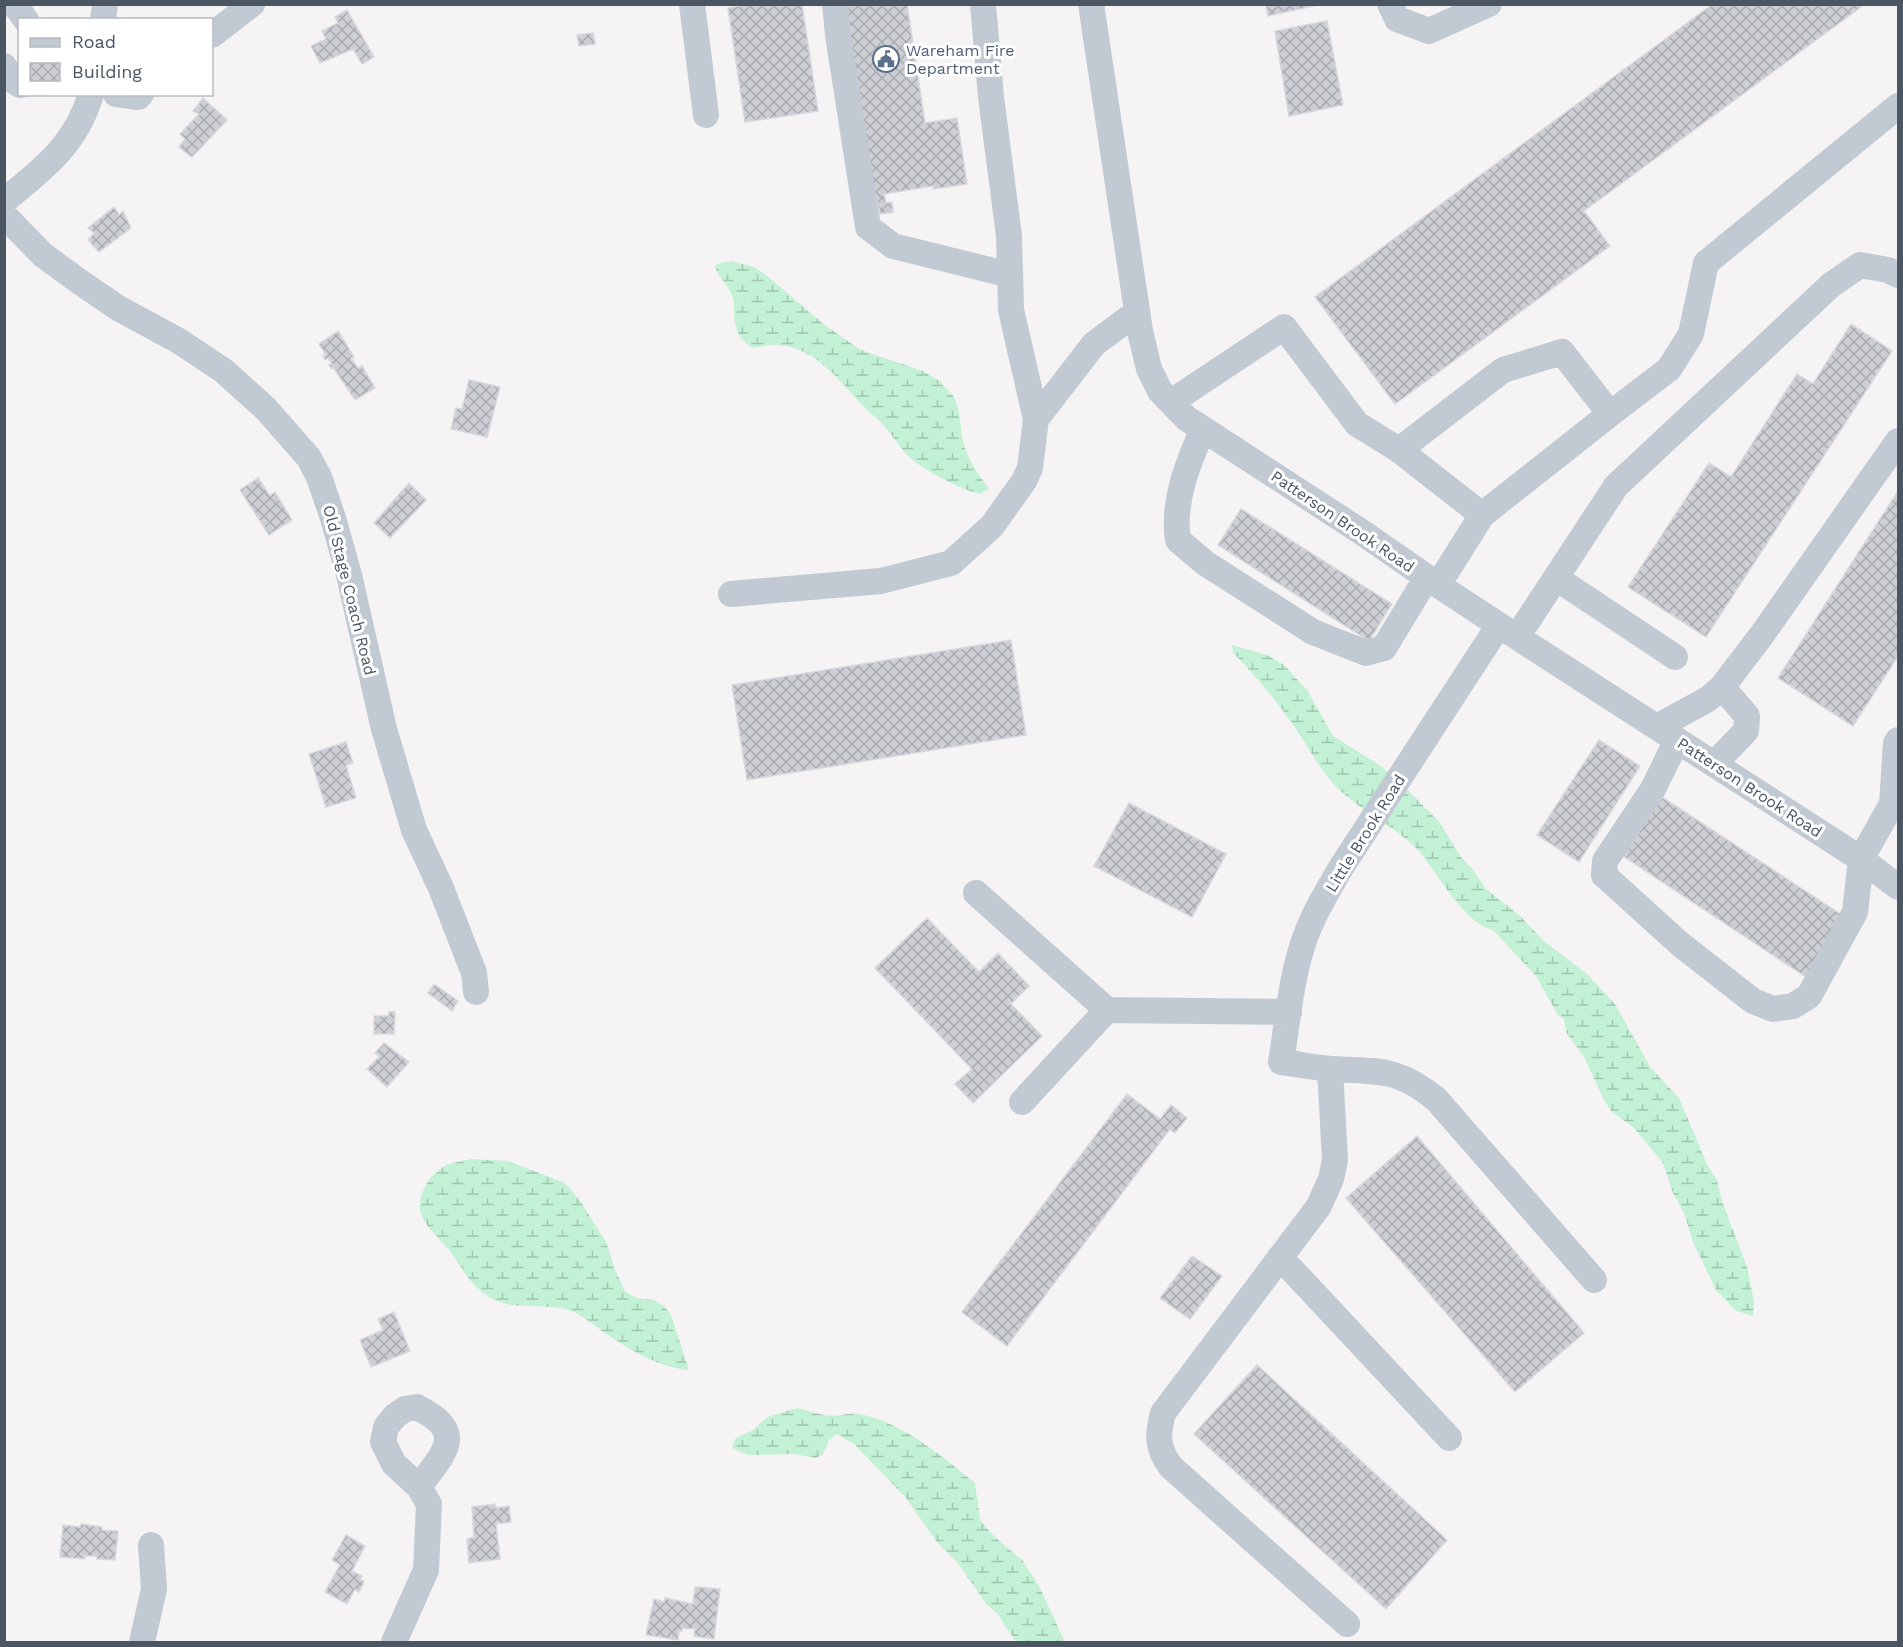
<svg xmlns="http://www.w3.org/2000/svg" width="1903" height="1647" viewBox="0 0 1903 1647" font-family="'Work Sans',sans-serif">
  <style>
    .wetland { fill: url(#wetland-marsh) }
    .building { fill: url(#building-cross-hatch); stroke: #d7d9de; stroke-width: 1.5 }
    .lines { fill: none; stroke-linecap: round; stroke-linejoin: round }
    .minor { stroke: #c1cad2; stroke-width: 26 }
    .labels { text-anchor: middle; stroke-width: 6; stroke-linejoin: round; paint-order: stroke }
    .service-label { font-size: 16px; fill: #4e5e75; stroke: #fff; text-anchor: start }
    .street-label { font-size: 16px; fill: #4a5661; stroke: #fff }
  </style>
  <defs>
    <pattern id="wetland-marsh" width="20" height="14" patternUnits="userSpaceOnUse" patternTransform="scale(1.5)"><rect width="20" height="14" fill="#c3f1d5"/><path d="M1 5h8M5 5V1M11 12h8M15 12V8" fill="none" stroke="#a0c6b0"/></pattern>
    <pattern id="building-cross-hatch" width="8" height="8" patternUnits="userSpaceOnUse" patternTransform="scale(1.5)"><rect width="8" height="8" fill="#cdcfd5"/><path d="M0 0l8 8M0 8l8-8" fill="none" stroke="#a8abb0"/></pattern>
  </defs>
  <rect width="100%" height="100%" fill="#f5f3f3"/>
  <!-- wetland -->
  <path class="wetland" d="M731,261L754,267L766,275L826,326L861,350L923,371L941,382C944,389 952,392 955,399C960,411 960,423 962,436C965,456 977,472 989,489L980,494C960,489 922,470 907,455C899,446 892,435 884,426C878,418 868,412 861,404C842,383 822,357 794,348C780,343 767,345 753,348C737,338 734,327 734,308C734,303 734,299 732,295C728,284 719,279 715,267L717,264Z
    M1232,645L1267,655L1284,665L1307,690L1333,736L1381,766L1397,780L1399,784L1409,791L1440,823L1461,857L1474,871L1485,888L1518,914L1545,942L1586,973L1615,1004L1650,1067L1679,1098L1707,1164L1717,1181L1722,1201L1747,1267L1754,1301L1753,1316L1736,1311L1716,1290L1693,1242L1685,1215L1673,1193L1663,1163L1634,1128L1611,1111L1603,1098L1584,1057L1566,1032L1564,1019L1558,1015L1536,976L1493,930C1462,923 1437,870 1416,848C1389,821 1350,807 1327,776C1313,758 1303,738 1289,719C1272,696 1254,673 1233,653Z
    M471,1159L508,1161L565,1183L581,1202L606,1242L616,1272L625,1291L636,1298L654,1300L665,1307L671,1315L689,1370C656,1367 629,1349 602,1331C594,1325 585,1318 576,1313C548,1300 513,1314 488,1296C468,1283 463,1269 450,1251C441,1240 427,1229 422,1216C414,1197 431,1171 449,1164C456,1162 464,1161 471,1159Z
    M797,1408C806,1410 814,1413 824,1415C835,1418 849,1412 860,1414C904,1423 941,1456 975,1483L980,1520L995,1537L1023,1561L1040,1588L1065,1642H1016L997,1613L987,1605L957,1562L937,1542L906,1498L854,1444L837,1434L829,1440L823,1454L816,1458L794,1454L748,1455L732,1448L735,1439L753,1430L767,1417Z"/>
  <!-- building -->
  <path class="building" d="M750,4H802L818,111L745,122L728,8Z
    M844,4H907L925,123L957,118L967,184L933,189V186L884,194L886,203L892,202L893,212L880,214L876,195L873,196Z
    M1322,4L1268,16L1266,5L1268,4Z
    M1713,4H1865L1584,211L1610,246L1395,404L1315,297Z
    M347,10L374,57L362,64L353,49L320,63L311,46L326,39L322,31L338,23L335,17Z
    M1327,21L1343,105L1289,116L1275,31Z
    M593,33L595,44L579,46L577,35Z
    M203,98L227,120L192,157L179,147L185,139L180,134L199,114L193,111Z
    M114,207L119,215L123,211L131,228L99,252L88,240L94,233L88,228Z
    M1851,324L1892,351L1706,637L1628,587L1709,463L1731,477L1797,374L1813,384Z
    M338,331L354,357L351,358L358,368L362,366L375,388L355,400L333,367L331,368L329,365L332,364L328,358L325,360L323,356L326,355L319,344Z
    M469,380L500,387L487,437L451,429L456,408L462,409Z
    M258,478L270,496L275,492L292,520L269,535L240,490Z
    M409,483L426,500L390,538L374,523Z
    M1898,491V656L1853,726L1778,678Z
    M1241,509L1392,604L1369,641L1218,545Z
    M1011,640L1026,735L747,780L732,685Z
    M1599,740L1640,766L1579,862L1537,835Z
    M346,742L353,763L346,765L356,798L326,807L309,754Z
    M1662,797L1845,917L1806,977L1623,856Z
    M1129,803L1226,854L1192,917L1094,866Z
    M927,918L979,972L998,953L1029,986L1011,1004L1042,1036L973,1103L955,1084L972,1069L875,968Z
    M434,984L458,1001L452,1011L428,993Z
    M389,1012H395L394,1034H374V1016H389Z
    M384,1043L409,1062L387,1087L367,1069L380,1056L375,1053Z
    M1127,1094L1160,1119L1171,1105L1187,1118L1175,1133L1170,1129L1007,1346L962,1312Z
    M1417,1136L1584,1333L1515,1392L1346,1198Z
    M1192,1256L1222,1276L1190,1319L1160,1298Z
    M394,1312L410,1351L371,1367L360,1340L383,1330L378,1319Z
    M1257,1365L1447,1540L1386,1609L1194,1434Z
    M495,1504L496,1508L509,1506L511,1522L496,1524L500,1559L469,1563L467,1539L474,1537L472,1507Z
    M81,1524L102,1527V1530L118,1531L115,1560L97,1559V1556H85V1559L60,1557L63,1525L80,1527Z
    M346,1535L365,1546L352,1571L362,1576L360,1579L364,1582L359,1592L355,1589L347,1604L325,1592L340,1565L332,1560Z
    M695,1587L720,1589L714,1639L694,1636L695,1629L682,1628V1631H679L678,1640L646,1635L654,1599L664,1602L665,1598L693,1604Z"/>
  <g class="lines">
    <!-- minor -->
    <path class="minor" d="M14,4L26,20
      M692,4L706,115
      M835,4L838,35L868,227L893,246L1010,275
      M983,4L991,97L1009,236L1011,310L1036,419
      M1091,4L1140,331L1149,369L1160,391L1186,418L1360,531L1438,585L1517,637L1861,859L1898,887
      M1390,4L1397,19L1429,31L1489,4
      M103,20L105,4
      M212,35L252,4
      M4,66L12,80L20,85
      M116,94L138,97L141,94
      M4,201C43,169 76,145 91,94
      M4,215L43,255L80,282L118,308L179,341L224,371L266,409L309,458L319,477L333,518L349,575L384,729L414,830L441,888L474,973L476,992
      M1171,402L1284,327L1357,424L1399,450L1482,515L1438,585
      M1610,414L1669,369L1691,334L1706,263L1898,106
      M1203,429C1188,463 1172,502 1178,540L1205,563L1313,632L1366,653L1384,648L1427,577
      M1399,450L1503,370L1562,352L1610,414L1482,515
      M1556,578L1675,657
      M731,594L881,581L951,563L992,526L1024,481L1030,468L1036,419L1094,344L1137,312
      M1499,625L1342,866C1329,888 1315,911 1306,935C1291,975 1288,1020 1281,1062C1298,1064 1315,1068 1332,1069C1379,1072 1396,1067 1436,1099L1594,1280
      M1517,637L1616,486L1831,285L1860,265L1888,270L1898,275
      M1657,727L1708,699L1722,687L1761,636L1898,441
      M1677,740L1653,789L1605,861L1604,875L1680,944L1753,1001L1773,1009L1793,1006L1809,996L1855,912L1861,859L1892,804L1896,743L1898,740
      M1714,764L1746,731L1747,716L1722,687
      M976,893L1107,1010L1289,1012
      M1330,1069L1335,1160L1331,1179L1319,1206L1163,1413C1157,1436 1157,1448 1171,1467L1347,1624
      M1022,1102L1107,1010
      M1280,1257L1449,1438
      M142,1642L154,1589L151,1545
      M394,1642L426,1570L429,1504L419,1487L394,1464L383,1442L386,1427L395,1416L405,1409L417,1407C468,1433 444,1452 419,1487"/>
  </g>
  <!-- icons -->
  <defs>
    <symbol id="civic-ring" viewBox="-11 -11 22 22"><circle r="9.5" fill="#fff" stroke="#5c6f8a" stroke-width="1.5"/><path d="M-.6-6.5H3V-4.5H.6V-3L4-1V1h2V6H-6V1h2V-1L-.6-3ZM-1.2 2.5V6h2.4V2.5Z" fill="#5c6f8a"/></symbol>
  </defs>
  <g fill-rule="evenodd">
    <use href="#civic-ring" x="871" y="44" width="30" height="30"/>
  </g>
  <g class="labels">
    <!-- service labels -->
    <g class="service-label">
      <text x="906" y="56">Wareham Fire<tspan x="906" dy="18">Department</tspan></text>
    </g>
    <!-- street labels -->
    <g class="street-label">
      <text transform="translate(1343 521) rotate(34)" y="6">Patterson Brook Road</text>
      <text transform="translate(350 590) rotate(76)" y="6">Old Stage Coach Road</text>
      <text transform="translate(1750 787) rotate(33)" y="6">Patterson Brook Road</text>
      <text transform="translate(1365 833) rotate(-58)" y="6">Little Brook Road</text>
    </g>
  </g>
  <!-- border -->
  <rect width="1903" height="1647" fill="none" stroke="#4a5661" stroke-width="12"/>
  <!-- legend -->
  <rect x="18" y="18" width="195" height="78" fill="#ffffff" stroke="#b7bbc0" stroke-width="1.5"/>
  <rect x="30" y="38" width="30" height="9" fill="#c1cad2" stroke="#b7bbc0" stroke-width="1.5"/>
  <text x="72" y="48" font-size="18" fill="#4a5661">Road</text>
  <rect x="30" y="63" width="30" height="18" fill="url(#building-cross-hatch)" stroke="#b7bbc0" stroke-width="1.5"/>
  <text x="72" y="78" font-size="18" fill="#4a5661">Building</text>
</svg>
